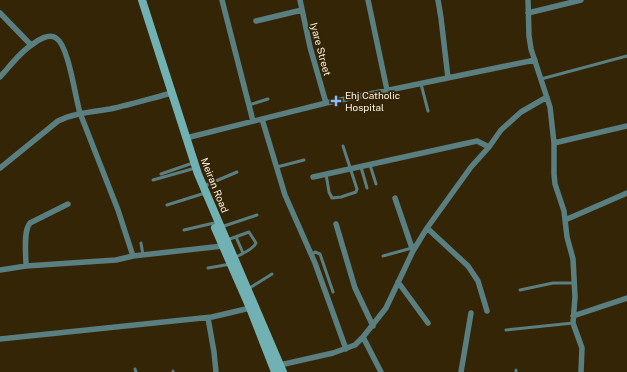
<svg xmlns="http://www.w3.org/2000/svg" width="627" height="372" viewBox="0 0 627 372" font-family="'Public Sans',sans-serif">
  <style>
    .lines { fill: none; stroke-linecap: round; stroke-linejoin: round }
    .lane { stroke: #597f81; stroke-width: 3 }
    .street { stroke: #597f81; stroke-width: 5.5 }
    .secondary { stroke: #72b1b3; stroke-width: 8 }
    .poi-dot { fill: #8db9fc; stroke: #352507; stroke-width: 1.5 }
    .labels { text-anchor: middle; stroke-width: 3.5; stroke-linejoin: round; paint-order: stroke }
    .street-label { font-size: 10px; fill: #fef4e3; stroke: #352507 }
    .poi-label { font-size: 10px; fill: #fef4e3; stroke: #352507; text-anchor: start }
  </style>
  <rect width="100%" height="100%" fill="#352507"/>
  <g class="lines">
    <!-- lane -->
    <path class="lane" d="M541,79L627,56
      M421,84L428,111
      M249,105L268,99
      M370,165L376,184
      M277,167L304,160
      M361,167L367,188
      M161,174L190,164
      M326,174L329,192L332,198L341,197L356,192L357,189L343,146
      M153,180L192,169
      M204,186L237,172
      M167,205L202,194
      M221,227L257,215
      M184,230L214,223
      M236,237L243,253
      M227,240L249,232L256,243C253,250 241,254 234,258
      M141,243L143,255
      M311,255L315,252L320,254L333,292
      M383,256L412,248
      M208,268L231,264
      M248,289L272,274
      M520,290L553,283H574
      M506,330L573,323
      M135,369L136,372
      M173,371V372
      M516,372V370"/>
    <!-- street -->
    <path class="street" d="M222,0L253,121
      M300,0L310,47L326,103
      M368,0L387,90
      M438,0L441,18L448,78
      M528,0L529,36L531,49L550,107L554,143V174L555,184L564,211L567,237L573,259L575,297L573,323L582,348L581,372
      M0,13L31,45
      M528,13L581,0
      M256,21L302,10
      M0,77C10,66 21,51 33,44C38,40 49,33 56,38C69,46 75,97 80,113L118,210L133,256
      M262,119L285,195L315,263L346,349
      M186,138L326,103L535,60
      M554,143L627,126
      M0,168L58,121C74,113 92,112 110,109C129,105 149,99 168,94
      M313,177L477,141L489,147
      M395,198L413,251
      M565,220L627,193
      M336,224L355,288L373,326
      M427,228L468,266L478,281L487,311
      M26,266C26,254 23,231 30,223L68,204
      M0,270L26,266L116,260L133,256L223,246
      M398,282L428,323
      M573,316L627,298
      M208,318L214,352L216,372
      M363,337L381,372
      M0,339L212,317L250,308
      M280,365L333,353L355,345L363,337L386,308L413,251L427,228L471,167L489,147L501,130L521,112L547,97
      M461,372L471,313"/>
    <!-- secondary -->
    <path class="secondary" d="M142,0L198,174L283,372
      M215,228L250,308L275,372"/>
  </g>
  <!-- markers -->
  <path class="poi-dot" d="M334 95h4v4h4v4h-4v4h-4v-4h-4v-4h4z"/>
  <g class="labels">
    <!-- street labels -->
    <g class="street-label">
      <text transform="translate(321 49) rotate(75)" y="4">Iyare Street</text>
      <text transform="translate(215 185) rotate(68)" y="4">Meiran Road</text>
    </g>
    <!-- poi labels -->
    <g class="poi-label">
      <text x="345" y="99">Ehj Catholic<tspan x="345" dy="12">Hospital</tspan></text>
    </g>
  </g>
</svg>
